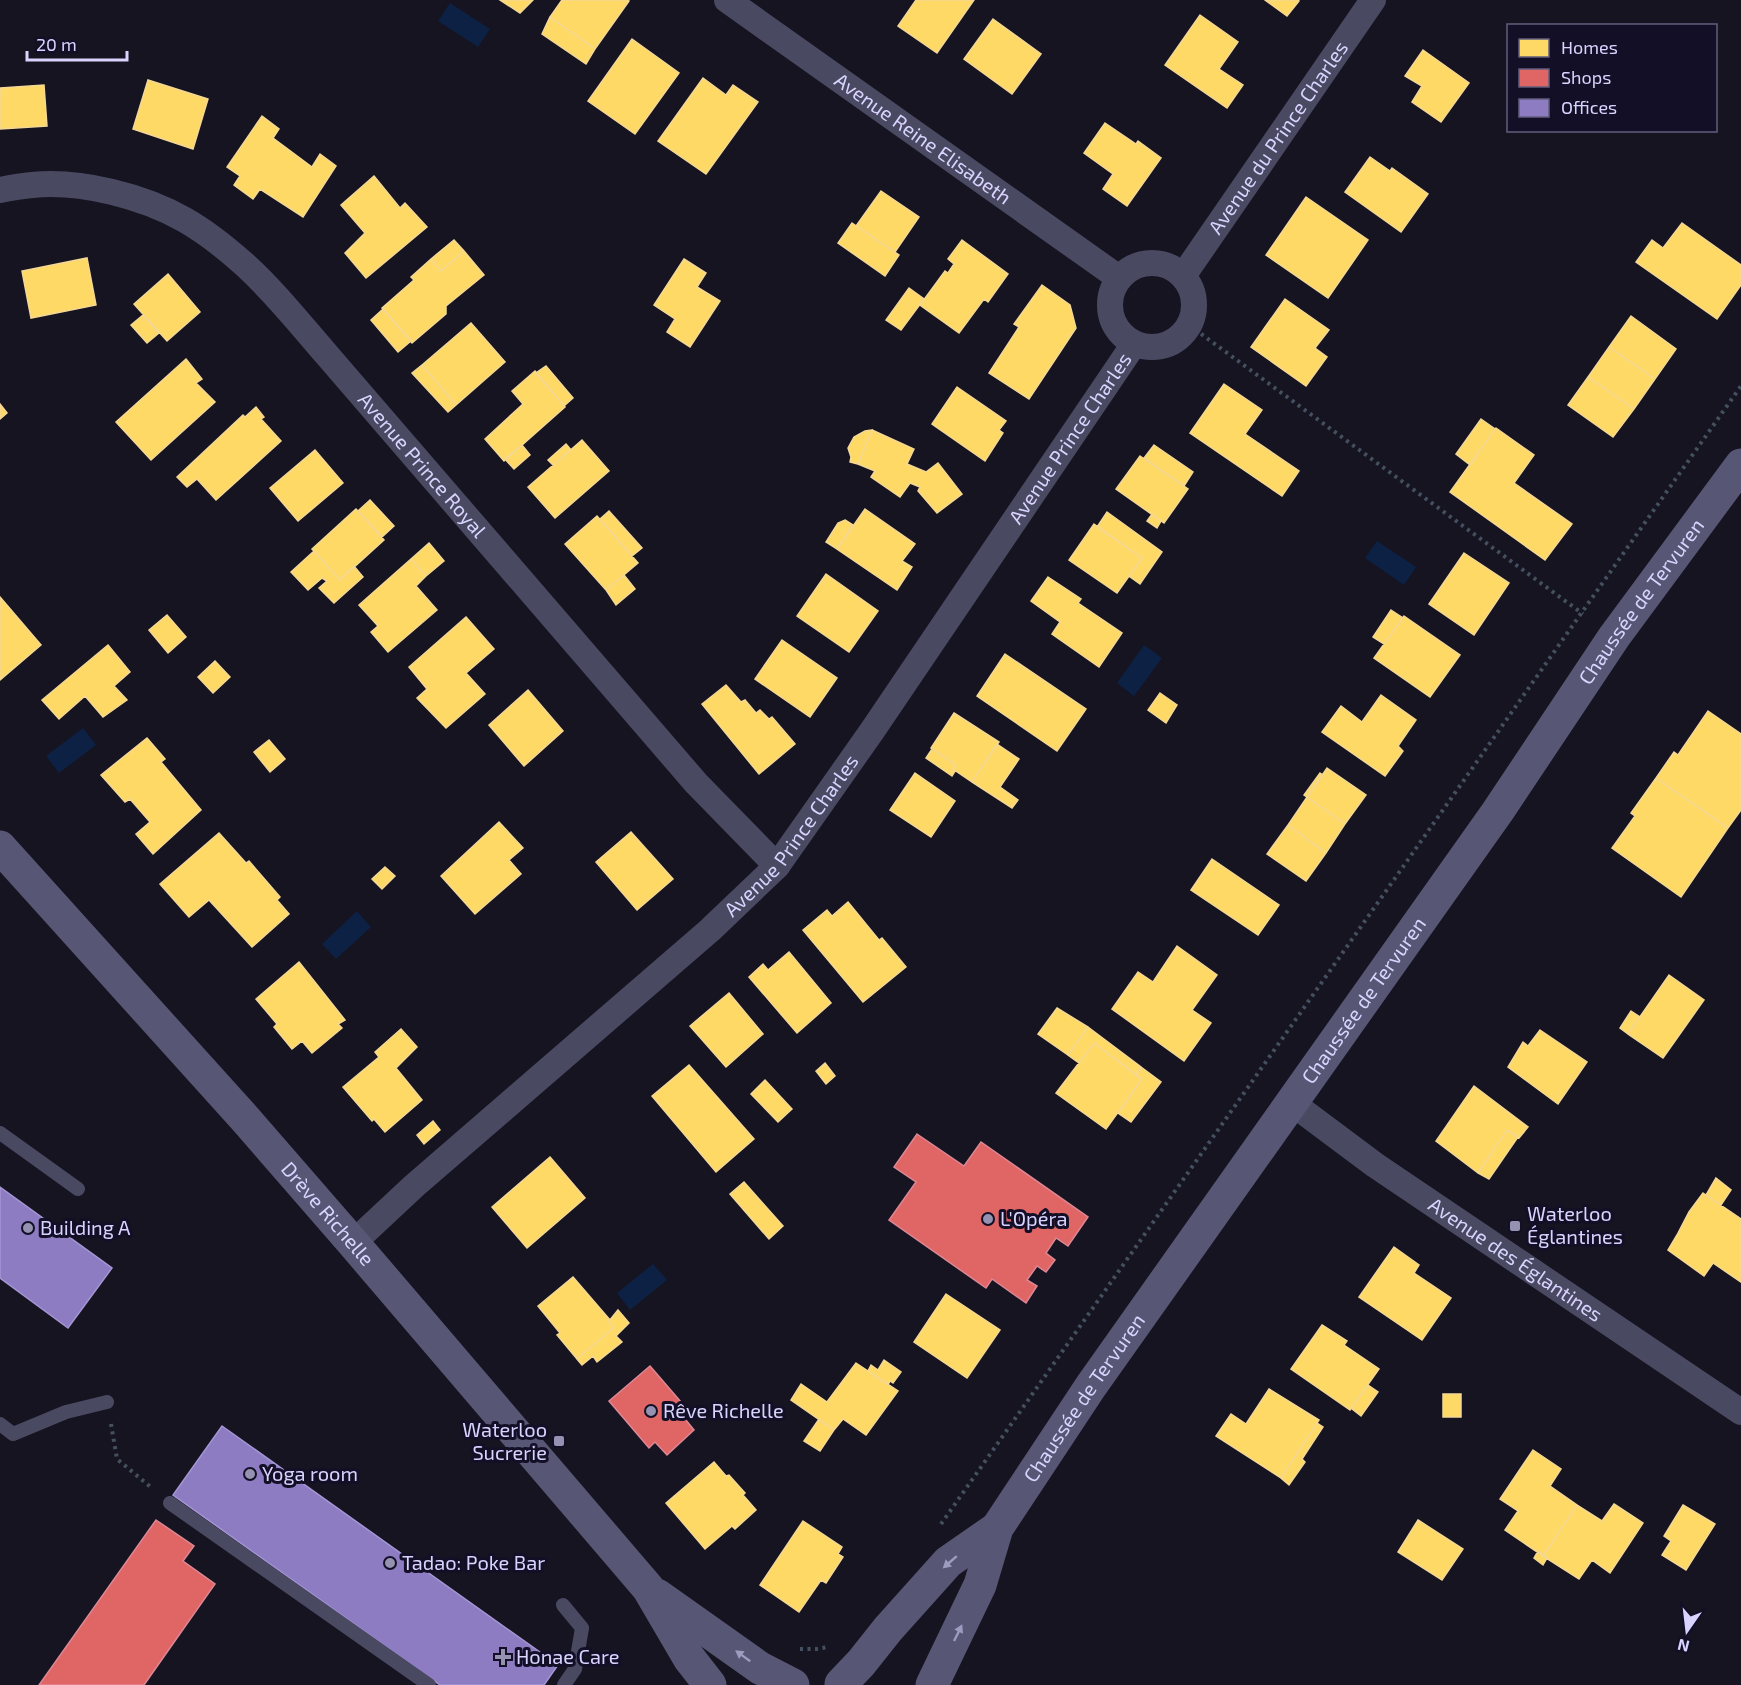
<svg xmlns="http://www.w3.org/2000/svg" width="1741" height="1685" viewBox="0 0 1741 1685" font-family="'Exo 2',sans-serif">
  <style>
    .water { fill: #0d2144 }
    .homes { fill: #ffd966; stroke: #f4d894; stroke-width: 1.5 }
    .shops { fill: #e06666; stroke: #de8794; stroke-width: 1.5 }
    .offices { fill: #8e7cc3; stroke: #a496d5; stroke-width: 1.5 }
    .lines { fill: none; stroke-linecap: round; stroke-linejoin: round }
    .path { stroke: #44505f; stroke-width: 4; stroke-dasharray: 3 4.5; stroke-linecap: butt }
    .service { stroke: #4a4962; stroke-width: 14 }
    .minor { stroke: #4a4962; stroke-width: 26 }
    .secondary { stroke: #575674; stroke-width: 33 }
    .oneway { fill: #9e9bc0 }
    .poi-dot { fill: #9591b1; stroke: #130f26; stroke-width: 2 }
    .labels { text-anchor: middle; stroke-width: 6; stroke-linejoin: round; paint-order: stroke }
    .street-label { font-size: 20px; fill: #d9d4ff; stroke: #130f26 }
    .poi-label { font-size: 20px; fill: #d9d4ff; stroke: #130f26; text-anchor: start }
  </style>
  <rect width="100%" height="100%" fill="#161421"/>
  <!-- water -->
  <path class="water" d="M450,3L490,29L478,47L438,21Z
    M1377,541L1416,567L1404,585L1365,558Z
    M1144,645L1162,658L1134,696L1117,683Z
    M83,728L96,745L59,773L46,756Z
    M357,911L371,927L336,959L322,944Z
    M653,1264L667,1280L630,1310L617,1293Z"/>
  <!-- homes -->
  <path class="homes" d="M500,0H533L520,13Z
    M562,0H627L629,1L595,49L550,17Z
    M916,0H974L937,53L898,26Z
    M1265,0H1297L1299,1L1287,16Z
    M1200,15L1238,42L1219,69L1243,85L1227,108L1165,65Z
    M550,17L595,49L586,64L542,34Z
    M993,19L1041,54L1012,94L964,59Z
    M632,39L679,73L635,134L588,101Z
    M1423,50L1469,83L1441,122L1412,102L1422,86L1405,76Z
    M703,78L726,95L733,85L758,102L706,174L658,141Z
    M148,80L208,99L193,149L133,129Z
    M44,85L47,126L0,129V88Z
    M262,116L279,129L273,138L312,167L320,154L336,166L303,217L260,189L253,199L234,185L240,176L227,167Z
    M1105,123L1136,144L1138,141L1161,158L1127,206L1103,189L1113,174L1084,153Z
    M1370,157L1390,171L1392,168L1428,194L1401,232L1345,192Z
    M374,176L400,208L405,203L427,227L366,278L345,253L365,233L341,205Z
    M881,191L919,217L895,252L856,226Z
    M1306,197L1368,240L1328,298L1266,255Z
    M852,223L899,255L885,276L838,243Z
    M1682,223L1741,265V285L1717,319L1636,262L1652,240L1663,248Z
    M454,240L464,251L441,271L431,259Z
    M962,240L1008,274L988,302L984,299L959,333L920,305L945,271L948,273L954,264L948,259Z
    M464,251L484,275L446,306V314L412,343L382,308L414,280L411,277L431,259L441,271Z
    M87,258L96,305L31,318L22,271Z
    M684,259L706,273L697,287L720,301L690,347L667,332L675,319L654,305Z
    M168,274L200,312L167,341L134,304Z
    M1042,285L1070,305L1076,328L1029,399L989,373L1019,327L1014,324Z
    M909,288L924,299L901,330L886,320Z
    M1285,299L1329,330L1315,348L1327,357L1306,386L1251,347Z
    M383,309L411,341L398,352L371,320Z
    M143,315L159,333L147,343L131,325Z
    M1631,316L1676,349L1655,379L1609,347Z
    M471,323L505,362L456,405L422,365Z
    M1609,347L1655,379L1634,409L1588,377Z
    M186,359L202,379L196,383L215,402L151,460L116,422Z
    M422,365L456,405L448,412L412,373Z
    M546,366L573,398L564,406L536,373Z
    M535,371L565,407L504,461L485,439L523,404L512,391Z
    M1588,377L1634,409L1613,437L1568,405Z
    M1224,384L1262,410L1245,434L1299,471L1282,496L1190,433Z
    M957,387L1006,421L999,430L1003,433L985,461L932,424Z
    M0,404L7,413L0,419Z
    M256,407L264,417L261,419L281,441L216,500L197,479L187,487L177,477L243,415L245,417Z
    M1481,419L1495,429L1470,465L1456,454Z
    M1496,428L1534,455L1514,483L1572,524L1545,560L1450,492Z
    M872,430L914,449L907,464L926,472L938,463L962,494L937,513L918,491L920,487L910,483L900,497L871,477L875,471L858,464Z
    M872,430L858,464L850,462L851,457L848,448L854,437L865,431Z
    M582,440L609,471L555,518L528,487Z
    M566,444L571,450L553,465L548,460Z
    M522,445L530,455L514,469L505,459Z
    M1154,445L1193,472L1184,486L1144,458Z
    M315,450L343,483L298,521L270,488Z
    M1140,456L1188,489L1164,523L1116,489Z
    M370,500L394,526L382,537L358,511Z
    M356,509L384,540L340,580L312,549Z
    M865,509L915,544L902,561L912,567L897,590L837,549Z
    M609,511L642,548L632,556L600,519Z
    M1107,512L1162,552L1140,584L1129,576L1142,558L1097,527Z
    M1152,514L1161,521L1157,528L1147,521Z
    M597,516L638,563L606,590L565,544Z
    M845,520L853,525L837,549L826,542L838,523Z
    M1094,524L1142,558L1117,593L1069,560Z
    M429,543L444,561L426,576L411,559Z
    M314,551L340,580L354,566L363,577L334,603L319,588L327,581L322,578L308,590L291,572Z
    M1464,553L1509,583L1474,635L1429,604Z
    M411,559L426,576L416,586L437,610L388,652L371,632L378,626L359,605Z
    M826,574L878,611L849,652L797,616Z
    M624,575L635,589L616,605L606,590Z
    M1048,577L1081,599L1078,603L1122,633L1099,667L1052,634L1060,622L1031,601Z
    M0,597L41,645L0,680Z
    M1391,610L1403,618L1384,644L1373,637Z
    M167,615L186,637L168,653L149,630Z
    M1404,616L1460,655L1430,697L1374,658Z
    M466,617L494,649L466,673L485,694L446,728L417,698L427,689L409,667Z
    M782,640L837,678L810,717L755,679Z
    M108,645L130,672L114,686L127,700L103,717L85,696L59,719L42,700Z
    M1005,654L1086,709L1057,751L977,696Z
    M215,661L230,677L213,693L198,677Z
    M726,685L741,702L745,700L756,713L760,710L769,719L772,717L795,744L759,774L702,704Z
    M528,690L563,731L524,766L489,725Z
    M1160,693L1177,705L1166,723L1148,710Z
    M1381,695L1416,720L1398,746L1403,751L1385,776L1322,732L1341,706L1362,722Z
    M1708,711L1741,734V810L1728,828L1656,778L1674,752L1678,755Z
    M954,713L999,742L972,782L953,769L956,765L931,748Z
    M147,738L165,759L161,762L201,810L153,854L136,834L150,822L130,799L125,802L101,775Z
    M269,740L285,759L270,772L254,752Z
    M997,744L1019,759L1000,787L1018,800L1012,808L972,782Z
    M932,749L956,765L953,769L955,771L952,776L926,758Z
    M1327,768L1366,795L1345,824L1307,797Z
    M915,773L955,801L931,837L890,810Z
    M1320,773L1323,775L1307,797L1304,795Z
    M1656,778L1728,828L1681,897L1612,848L1635,816L1631,813Z
    M1307,797L1345,824L1326,853L1288,825Z
    M499,822L523,848L509,860L521,874L475,914L441,876Z
    M1288,825L1326,853L1306,881L1267,854Z
    M631,832L673,879L637,910L596,862Z
    M219,833L246,863L249,861L280,897L277,900L289,914L252,947L209,900L189,917L160,884Z
    M1212,859L1279,905L1258,935L1191,890Z
    M385,867L395,876L382,889L372,879Z
    M848,902L879,940L882,938L906,967L863,1002L803,930L827,910L832,916Z
    M1177,946L1217,975L1192,1010L1211,1023L1184,1061L1112,1009L1138,972L1153,982Z
    M789,952L831,1003L797,1033L749,977L763,964L768,970Z
    M299,962L345,1020L338,1024L342,1028L312,1053L302,1041L292,1049L274,1027L277,1024L256,999Z
    M1669,975L1704,1000L1663,1058L1628,1034Z
    M729,993L763,1034L726,1067L690,1026Z
    M1057,1008L1088,1027L1068,1055L1038,1034Z
    M1631,1011L1640,1017L1628,1034L1620,1028Z
    M1088,1027L1141,1067L1136,1075L1094,1043L1079,1063L1068,1055Z
    M401,1029L417,1047L396,1068L422,1100L385,1132L374,1119L372,1121L343,1087L379,1057L375,1052Z
    M1540,1030L1587,1062L1558,1104L1508,1067L1523,1042L1528,1046Z
    M1094,1043L1142,1079L1106,1129L1056,1093Z
    M825,1063L835,1076L826,1084L816,1071Z
    M689,1065L754,1139L716,1172L652,1096Z
    M1141,1067L1161,1082L1131,1122L1118,1113L1142,1079L1136,1075Z
    M765,1080L792,1109L778,1122L751,1094Z
    M1474,1086L1528,1127L1519,1138L1507,1130L1478,1173L1436,1141Z
    M433,1121L440,1130L424,1144L417,1135Z
    M1507,1130L1518,1137L1489,1179L1478,1173Z
    M550,1157L585,1198L527,1248L492,1207Z
    M1716,1178L1731,1190L1721,1205L1706,1195Z
    M744,1182L783,1226L769,1239L730,1194Z
    M1703,1193L1741,1219V1282L1713,1263L1704,1276L1668,1250L1677,1235L1689,1212Z
    M1394,1247L1419,1265L1414,1273L1451,1298L1422,1340L1359,1297Z
    M573,1277L610,1320L609,1321L613,1328L577,1359L557,1335L560,1333L538,1306Z
    M946,1294L1000,1330L967,1378L914,1342Z
    M618,1310L629,1323L616,1336L622,1342L597,1362L593,1356L582,1365L577,1359L613,1328L609,1321Z
    M1322,1325L1347,1341L1344,1345L1379,1369L1350,1410L1291,1369Z
    M884,1360L901,1372L893,1383L890,1381L888,1385L868,1371L871,1365L878,1370Z
    M856,1363L898,1391L866,1435L843,1419L834,1430L791,1400L801,1384L827,1402Z
    M1368,1385L1378,1392L1361,1416L1351,1408Z
    M1269,1389L1319,1420L1281,1478L1216,1436L1231,1414L1246,1424Z
    M1443,1394H1461V1417H1443Z
    M819,1419L834,1430L820,1451L804,1441Z
    M1317,1423L1323,1427L1302,1459L1305,1462L1289,1485L1281,1478Z
    M1533,1450L1561,1469L1550,1486L1577,1505L1543,1556L1505,1530L1518,1511L1500,1499Z
    M714,1462L726,1476L729,1475L745,1493L743,1495L756,1510L735,1529L732,1526L705,1549L666,1503Z
    M1614,1504L1643,1523L1610,1573L1592,1560L1579,1579L1543,1556L1577,1505L1602,1521Z
    M1683,1505L1715,1524L1686,1570L1662,1555L1671,1541L1664,1536Z
    M1418,1520L1463,1549L1442,1580L1398,1552Z
    M803,1521L842,1547L838,1554L843,1557L826,1583L821,1580L799,1612L760,1585Z
    M1538,1551L1547,1558L1543,1565L1534,1558Z"/>
  <!-- shops -->
  <path class="shops" d="M917,1134L964,1166L981,1142L1088,1217L1068,1246L1056,1238L1046,1253L1055,1260L1046,1272L1037,1266L1027,1280L1037,1286L1026,1303L992,1279L986,1288L889,1220L916,1182L894,1167Z
    M650,1366L687,1409L681,1414L694,1430L667,1455L655,1442L649,1448L609,1401Z
    M156,1520L194,1546L183,1561L215,1584L144,1685H39Z"/>
  <!-- offices -->
  <path class="offices" d="M0,1187L112,1268L68,1328L0,1278Z
    M222,1426L558,1665L544,1685H440L173,1495Z"/>
  <g class="lines">
    <!-- path -->
    <path class="path" d="M1189,325L1583,614
      M111,1424L117,1459L153,1489
      M941,1524L1741,386
      M800,1649H816L828,1647"/>
    <!-- service -->
    <path class="service" d="M0,1133L78,1189
      M0,1424L13,1434L66,1412L107,1402
      M170,1503L429,1685
      M563,1605L582,1628L575,1669L564,1685"/>
    <!-- minor -->
    <g class="minor">
      <path id="s1" d="M727,0L1119,278"/>
      <path id="s2" d="M0,190C10,188 21,186 32,185C80,180 143,196 185,220C206,232 226,248 244,264C274,291 300,324 327,355L696,783L777,866"/>
      <circle cx="1152" cy="305" r="42"/>
      <path id="s3" d="M1183,276L1373,0"/>
      <path id="s4" d="M1292,1103L1375,1165L1741,1412"/>
      <path id="s5" d="M353,1243L414,1186L710,930L777,866L872,731L1134,344"/>
    </g>
    <!-- secondary -->
    <g class="secondary">
      <path id="s6" d="M0,847L247,1121L353,1243L648,1588L689,1658L710,1685"/>
      <path d="M657,1595L760,1668L793,1685"/>
      <path d="M841,1684L861,1663L888,1629L948,1562L997,1528"/>
      <path id="s7" d="M932,1685L980,1585L997,1528L1091,1386L1498,811L1614,637L1741,465"/>
    </g>
  </g>
  <!-- one-way arrows -->
  <defs><path id="oneway-solid" d="M-6-.8H1V-3.2L6.5 0L1 3.2V.8H-6Z" transform="scale(1.5)"/></defs>
  <g class="oneway">
    <use href="#oneway-solid" transform="translate(950 1562) rotate(139)"/>
    <use href="#oneway-solid" transform="translate(958 1633) rotate(-64)"/>
    <use href="#oneway-solid" transform="translate(743 1656) rotate(-144)"/>
  </g>
  <!-- markers -->
  <g class="poi-dot">
    <circle cx="988" cy="1219" r="6"/>
    <rect x="1509" y="1220" width="12" height="12" rx="3"/>
    <circle cx="28" cy="1228" r="6"/>
    <circle cx="651" cy="1411" r="6"/>
    <rect x="553" y="1435" width="12" height="12" rx="3"/>
    <circle cx="250" cy="1474" r="6"/>
    <circle cx="390" cy="1563" r="6"/>
    <path d="M500 1648h6v6h6v6h-6v6h-6v-6h-6v-6h6z"/>
  </g>
  <g class="labels">
    <!-- street labels -->
    <g class="street-label">
      <text dy="7" stroke="none"><textPath href="#s3" startOffset="168">Avenue du Prince Charles</textPath></text>
      <text dy="7" stroke="none"><textPath href="#s1" startOffset="240">Avenue Reine Elisabeth</textPath></text>
      <text dy="7" stroke="none"><textPath href="#s5" startOffset="1086">Avenue Prince Charles</textPath></text>
      <text dy="7" stroke="none"><textPath href="#s2" startOffset="534">Avenue Prince Royal</textPath></text>
      <text dy="7" stroke="none"><textPath href="#s7" startOffset="1299">Chaussée de Tervuren</textPath></text>
      <text dy="7" stroke="none"><textPath href="#s5" startOffset="600">Avenue Prince Charles</textPath></text>
      <text dy="7" stroke="none"><textPath href="#s7" startOffset="813">Chaussée de Tervuren</textPath></text>
      <text dy="7" stroke="none"><textPath href="#s6" startOffset="492">Drève Richelle</textPath></text>
      <text dy="7" stroke="none"><textPath href="#s4" startOffset="273">Avenue des Églantines</textPath></text>
      <text dy="7" stroke="none"><textPath href="#s7" startOffset="327">Chaussée de Tervuren</textPath></text>
    </g>
    <!-- poi labels -->
    <g class="poi-label">
      <text x="1527" y="1221">Waterloo<tspan x="1527" dy="23">Églantines</tspan></text>
      <text x="1000" y="1226">L'Opéra</text>
      <text x="40" y="1235">Building A</text>
      <text x="663" y="1418">Rêve Richelle</text>
      <text x="547" y="1437" text-anchor="end">Waterloo<tspan x="547" dy="23">Sucrerie</tspan></text>
      <text x="262" y="1481">Yoga room</text>
      <text x="402" y="1570">Tadao: Poke Bar</text>
      <text x="516" y="1664">Honae Care</text>
    </g>
  </g>
  <!-- legend -->
  <rect x="1507" y="24" width="210" height="108" fill="#130f26" stroke="#625e7d" stroke-width="1.5"/>
  <rect x="1519" y="39" width="30" height="18" fill="#ffd966" stroke="#625e7d" stroke-width="1.5"/>
  <text x="1561" y="54" font-size="18" fill="#d9d4ff">Homes</text>
  <rect x="1519" y="69" width="30" height="18" fill="#e06666" stroke="#625e7d" stroke-width="1.5"/>
  <text x="1561" y="84" font-size="18" fill="#d9d4ff">Shops</text>
  <rect x="1519" y="99" width="30" height="18" fill="#8e7cc3" stroke="#625e7d" stroke-width="1.5"/>
  <text x="1561" y="114" font-size="18" fill="#d9d4ff">Offices</text>
  <!-- north arrow -->
  <g transform="translate(1687 1631) rotate(194)" stroke="#130f26" stroke-width="4.5" paint-order="stroke">
  <path d="M0-4.5L10 22L0 15L-10 22Z" fill="#d9d4ff"/>
  <text y="-9" font-size="16" font-weight="bold" text-anchor="middle" fill="#d9d4ff">N</text>
  </g>
  <!-- scale -->
  <path d="M27 51v9h100v-9" fill="none" stroke="#d9d4ff" stroke-width="3"/>
  <text x="36" y="51" font-size="18" fill="#d9d4ff" stroke="#130f26" stroke-width="4.5" paint-order="stroke">20 m</text>
</svg>
